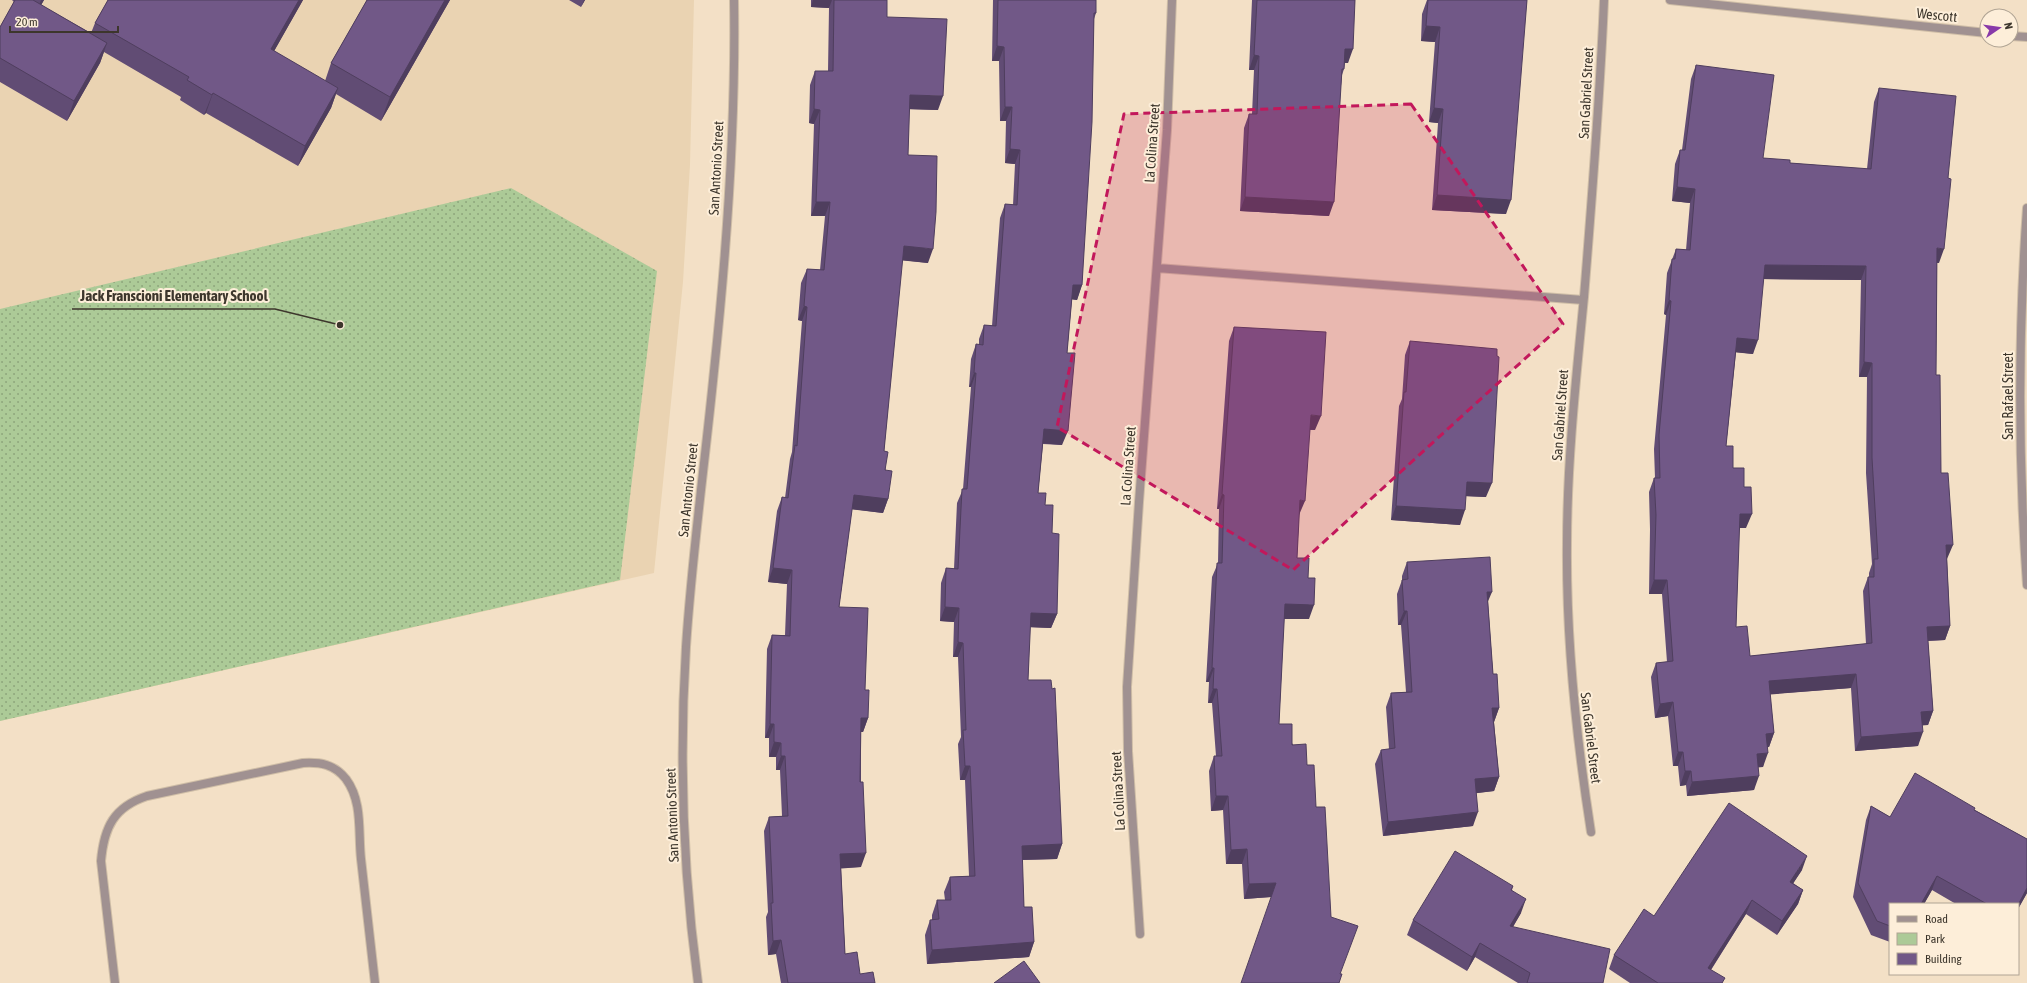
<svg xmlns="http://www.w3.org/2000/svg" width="2027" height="983" viewBox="0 0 2027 983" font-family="'Asap Condensed',sans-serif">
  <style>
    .built { fill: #ead3b2 }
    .green { fill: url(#green-dots) }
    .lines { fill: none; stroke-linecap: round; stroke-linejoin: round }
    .minor-casing { stroke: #cfbea7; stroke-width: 10 }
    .minor { stroke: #a09191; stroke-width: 8 }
    .wall { fill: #614c74; fill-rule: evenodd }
    .shaded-wall { fill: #4f3e5e }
    .building { fill: #715887; stroke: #4f3e5e; fill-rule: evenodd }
    .marked { fill: #c2185b; fill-opacity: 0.2; stroke: #c2185b; stroke-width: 3; stroke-dasharray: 8 5; stroke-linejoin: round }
    .labels { text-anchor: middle; stroke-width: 4; stroke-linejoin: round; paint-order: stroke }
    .street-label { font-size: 14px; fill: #3d362c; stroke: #fdeed9 }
    .leader { fill: none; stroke: #3d362c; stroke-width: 1.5 }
    .callout-dot { fill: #3d362c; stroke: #fdeed9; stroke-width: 1.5 }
    .callout-label { font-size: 15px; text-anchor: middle; font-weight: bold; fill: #3d362c; stroke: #fdeed9; stroke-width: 4; stroke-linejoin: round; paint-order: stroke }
  </style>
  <defs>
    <pattern id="green-dots" width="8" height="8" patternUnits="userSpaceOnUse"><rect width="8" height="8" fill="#acca97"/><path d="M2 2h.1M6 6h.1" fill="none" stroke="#8da57b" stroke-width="1.8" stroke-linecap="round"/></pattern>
  </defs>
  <rect width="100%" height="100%" fill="#f3e0c6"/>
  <!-- built -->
  <path class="built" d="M0,0H694L690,165L683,282L654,573L0,721Z"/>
  <!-- green -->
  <path class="green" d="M511,188L657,271L620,580L0,721V309Z"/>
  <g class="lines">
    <defs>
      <path id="minor" d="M1670,0L1987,33
        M2011,36L2027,37
        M2027,208C2018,333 2018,460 2027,585
        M1157,268L1583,300
        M1591,832C1576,736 1566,641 1567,544C1567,462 1576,379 1584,297C1592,198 1600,99 1604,0
        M1140,934L1128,751L1127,687L1139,502L1167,130L1172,0
        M115,983L101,861C104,827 114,807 147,796L303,763C320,762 334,764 346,779C363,802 358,832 361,859C366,900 370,942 375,983
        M698,983C683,872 679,759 686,647C692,554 705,463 714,371C727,248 736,124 734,0"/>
    </defs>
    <!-- minor casing -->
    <use href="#minor" class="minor-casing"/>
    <!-- minor -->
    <use href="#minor" class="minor"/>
  </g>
  <!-- wall -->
  <path class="wall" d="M12,0H44L41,5L91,33L95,23L108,0H303L274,51L325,81L331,63L367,0H450L381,121L336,94L331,108L298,166L206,113L204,115L180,100L181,97L104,52L100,63L67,121L0,82V27L14,2Z
    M569,0H585L581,7Z
    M811,0H887V17L938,110L909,109L908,155L928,263L902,260L884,451L888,499L883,513L852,509L839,607L865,690L868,718L863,732H861V867L841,868L845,954L860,974L875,983H781L776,954L768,955L766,917L768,912L764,831L769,817L782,816L780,770H776V757H769V738H765L767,649L772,635H785L787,584L768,582L777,511L782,497L785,498L790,459L792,452L802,321L798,320L801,283L807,269L820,270L825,216H811L814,124L809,123L810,85L815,71H828L829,8L811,7Z
    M993,0H1096V13L1094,19L1082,285L1077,300L1072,299L1067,353L1062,445L1043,444L1038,493L1045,505L1052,533L1057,614L1051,628L1030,627L1028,680L1062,844L1057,859L1022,860L1024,907L1034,942L1029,957L927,964L925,935L930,920H932V915L937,900H945L944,892L950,877L969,876L965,780H960L958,744L961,737L958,657H953L954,622L940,621L941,583L946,568L954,569L957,503L963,489L971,387H969L971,359L976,344L979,345V339L984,325L992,326L1000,218L1005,204L1013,205L1015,164L1005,163L1006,121H1000L999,61H992Z
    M1252,0H1355L1348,63H1345L1344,69L1342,75L1329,216L1240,211L1244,128L1249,114H1252L1254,70H1249Z
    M1427,0H1527L1506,214L1432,210L1438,123L1429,122L1435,42L1421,41L1422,14Z
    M1696,65L1763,158L1790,163L1867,169L1874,102L1879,88L1939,263H1937L1936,375L1941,473L1947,559L1950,626L1945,640L1928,641L1933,711L1928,725H1922L1918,746L1855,751L1851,688L1770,694L1774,733L1769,747H1767L1763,767H1758L1754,790L1687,796L1686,785L1680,786L1678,766H1673L1668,716L1655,718L1651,677L1656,663L1667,662L1662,594H1649L1650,529L1649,492L1654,478H1655L1654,449L1666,315L1664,314L1667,273L1676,249L1686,250L1690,203L1672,201L1675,164L1680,150H1682L1691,79ZM1763,279L1861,280L1859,377H1867L1866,473L1872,564L1869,573V577H1868L1863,591L1866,644L1750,656L1736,627L1739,528H1746L1744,487L1733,468L1726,446L1736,352L1753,354Z
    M1234,327L1315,430H1310L1299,515L1297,558L1308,578L1309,619H1284L1279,724L1307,765L1316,807L1331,917L1340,974L1339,983L1271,897L1244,899L1242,864H1226L1223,810L1211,811L1209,771L1214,756H1216L1212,703H1208L1209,682H1206L1212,577L1218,563L1219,509H1217L1229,341Z
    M1410,341L1486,497L1466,496L1460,525L1391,520L1399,406L1402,399L1405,355Z
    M1407,562L1488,602L1493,674L1499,708L1494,722L1499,777L1494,791L1476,793L1473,826L1383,836L1375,764L1381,750L1389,749L1386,707L1391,693L1406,692L1401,625H1398L1397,594L1402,580V576Z
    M1871,806L1890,817L1975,810L2027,839V893L2018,909V904H1956L1932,890L1924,904H1890V942L1871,935L1853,897L1866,820Z
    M1802,870L1793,883L1803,890L1798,904L1777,935L1746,914L1711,970L1723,983H1630L1609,969L1614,955L1654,916Z
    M1513,886L1512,890L1521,913L1513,927L1603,983H1518L1475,957L1467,971L1407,935L1413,920Z"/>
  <!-- shaded-wall -->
  <path class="shaded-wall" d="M41,0H44L36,14Z
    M299,0H303L264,69L271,49Z
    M445,0H450L381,121L390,97Z
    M584,0H585L581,7Z
    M813,0H832L829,8L811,7Z
    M1426,26L1440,27L1435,42L1421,41Z
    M107,43L100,63L67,121L74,101Z
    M997,46L1004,47L999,61H992Z
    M1345,49H1353L1348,63H1340Z
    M1254,55L1259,56L1254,70H1249Z
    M338,88L331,108L298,166L305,146Z
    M213,93L206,113L204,115L212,95Z
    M910,95L943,96L938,110L904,109Z
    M1005,107H1012L1006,121H1000Z
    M1434,108L1443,109L1438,123L1429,122Z
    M814,109L820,110L814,124L809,123Z
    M1010,149L1020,150L1015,164L1005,163Z
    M1677,187L1695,189L1690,203L1672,201Z
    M1437,195L1511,200L1506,214L1432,210Z
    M1245,197L1334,202L1329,216L1240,211Z
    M816,202H830L825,216H811Z
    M904,246L933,249L928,263L898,260Z
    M1937,248L1944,249L1939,263L1932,262Z
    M1765,265L1866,266L1861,280L1759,279Z
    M1073,285H1082L1077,300L1068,299Z
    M1669,300L1671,301L1666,315L1664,314Z
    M804,306L807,307L802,321L798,320Z
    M1737,338L1758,340L1753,354L1732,352Z
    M1864,362L1872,363L1867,377H1859Z
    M974,373H976L971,387H969Z
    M1311,415L1321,416L1315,430L1306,429Z
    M1044,429L1068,431L1062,445L1039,443Z
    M1467,482L1492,483L1486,497L1462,496Z
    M1222,494L1224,495L1219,509H1217Z
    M854,495L888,499L883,513L849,509Z
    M1300,500L1305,501L1299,515L1295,514Z
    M1396,506L1465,510L1460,525L1391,520Z
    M1740,514H1752L1746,528H1734Z
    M1946,545H1953L1947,559H1941Z
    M773,568L792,570L787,584L768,582Z
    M1654,580H1667L1662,594H1649Z
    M1487,592H1492L1486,606Z
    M1285,604L1314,605L1309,619H1279Z
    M945,607L959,608L954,622L940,621Z
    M1404,611H1407L1401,625H1398Z
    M1031,613L1057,614L1051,628L1025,627Z
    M1950,626L1945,640L1922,641L1927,627Z
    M958,642L963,643L958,657H953Z
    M1212,668H1214L1209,682H1206Z
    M1856,674L1851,688L1764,695L1769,681Z
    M1213,689H1217L1212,703H1208Z
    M1673,702L1668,716L1655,718L1660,704Z
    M1492,708H1499L1494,722L1487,723Z
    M1933,711L1928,725L1916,726L1921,712Z
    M861,718H868L863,732H856Z
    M770,724H774L769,738H765Z
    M1923,732L1918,746L1855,751L1861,737Z
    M1774,733L1769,747L1761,748L1766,734Z
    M774,742L781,743L776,757H769Z
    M1678,752H1683L1678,766H1673Z
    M1768,753L1763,767L1752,768L1757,754Z
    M781,756H785L780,770H776Z
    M965,766H970L965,780H960Z
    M1685,771H1691L1686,785L1680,786Z
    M1759,776L1754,790L1687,796L1692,782Z
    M1499,777L1494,791L1470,794L1475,779Z
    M1216,796H1228L1223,810L1211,811Z
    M1478,812L1473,826L1383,836L1388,822Z
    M1062,844L1057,859L1016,860L1022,846Z
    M1247,849L1242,864H1226L1231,850Z
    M866,853L861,867L835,869L840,854Z
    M1807,856L1802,870L1785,896L1790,882Z
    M1937,876L1932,890L1924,904H1921Z
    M1276,883L1271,897L1244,899L1249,884Z
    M2027,888V893L2018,909V905Z
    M1803,890L1798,904L1777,935L1782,921Z
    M1526,899L1521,913L1505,940L1510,926Z
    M1752,900L1746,914L1703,982L1708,968Z
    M781,940L776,954L768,955L773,941Z
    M1034,942L1029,957L927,964L932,950Z
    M1480,943L1475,957L1467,971L1472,957Z"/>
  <!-- building -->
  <path class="building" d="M15,0H33L107,43L74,101L0,58V27Z
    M108,0H299L271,49L338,88L305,146L213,93L212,95L187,80L189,77L95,23Z
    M367,0H445L390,97L331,63Z
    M834,0H887V17L947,19L943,96L910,95L908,155L937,156L936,212L933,249L904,246L884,451L888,452L885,470L892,471L888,499L854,495L839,607L868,608L865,690H869L868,718H861L860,782H863L866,853L840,854L845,954L857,952L860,974L873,972L875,983H788L781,940L773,941L771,903H773L769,817L788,816L785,756H781V743L774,742V724H770L772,635L790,636L792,570L773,568L782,497L788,498L795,445L797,446L807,307L804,306L807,269L824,270L830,202H816L820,110L814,109L815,71H833Z
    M998,0H1096V13H1094L1092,122L1082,285H1073L1067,353H1075L1068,431L1044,429L1038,493H1046L1045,505H1053L1052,533L1059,534L1057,614L1031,613L1028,680H1051L1052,689L1055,688L1062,844L1022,846L1024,907H1032L1034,942L932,950L930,920L939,919L937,900H951L950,877L975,876L970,766H965L963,730H966L963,643L958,642L959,608L945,607L946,568L958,569L962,489H967L976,373H974L976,344L983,345L984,325L996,326L1005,204L1017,205L1020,150L1010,149L1012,107H1005L1004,47L997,46Z
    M1257,0H1355L1353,49H1345L1344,69H1342L1334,202L1245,197L1249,114H1257L1259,56L1254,55Z
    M1428,0H1527L1511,200L1437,195L1443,109L1434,108L1440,27L1426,26Z
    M1696,65L1774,75L1763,158L1790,160V163L1871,169L1879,88L1956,96L1948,178L1951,179L1944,249L1937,248L1936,375H1940L1941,473H1948L1953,545H1946L1950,626L1927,627L1933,711L1921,712L1923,732L1861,737L1856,674L1769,681L1774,733L1766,734L1768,753L1757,754L1759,776L1692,782L1691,771H1685L1683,752H1678L1673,702L1660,704L1656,663L1673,661L1667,580H1654L1656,515L1654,478H1660L1659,435L1671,301L1669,300L1672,259H1675L1676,249L1690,250L1695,189L1677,187L1680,150H1685ZM1765,265L1866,266L1864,362L1872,363V458L1878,559H1874V577H1868L1872,643L1750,656L1747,626L1736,627L1740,514H1752L1751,487H1744V468H1733V446H1726L1737,338L1758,340Z
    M1234,327L1326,332L1321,416L1311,415L1305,501L1300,500L1297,558H1309L1308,578H1315L1314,605L1285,604L1279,724H1292V745L1306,744L1307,765H1314L1316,807H1325L1331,917L1358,926L1340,974H1342L1339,983H1241L1276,883L1249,884L1247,849L1231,850L1228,796H1216L1214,756H1222L1217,689H1213L1214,668H1212L1217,563H1222L1224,495L1222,494Z
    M1410,341L1497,349V356L1499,357L1492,483L1467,482L1465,510L1396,506L1404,392H1406Z
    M1490,557L1492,592H1487L1493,674H1497L1499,708H1492L1499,777L1475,779L1478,812L1388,822L1381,750L1395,748L1391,693L1412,692L1407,611H1404L1402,580L1408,579L1407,562Z
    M1915,773L1975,808L1974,810L2027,839V888L2018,905V904H1987L1937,876L1921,904H1890V926L1877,921L1858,883L1871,806L1890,817Z
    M1729,803L1807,856L1790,882L1803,890L1782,921L1752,900L1708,968L1725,978L1722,983H1658L1614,955L1644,909L1654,916Z
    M1455,851L1513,886L1511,890L1526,899L1510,926L1610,949L1603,983H1527L1530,973L1480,943L1472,957L1413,920Z
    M1024,961L1040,983H994Z"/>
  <!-- marked area -->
  <path class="marked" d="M1411,104L1563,324L1293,570L1057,427L1124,114Z"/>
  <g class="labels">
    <!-- street labels -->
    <g class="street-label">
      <text transform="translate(1937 15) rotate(6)" y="5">Wescott</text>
      <text transform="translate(1586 93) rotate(-87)" y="5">San Gabriel Street</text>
      <text transform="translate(1152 143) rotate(-86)" y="5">La Colina Street</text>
      <text transform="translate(716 168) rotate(-87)" y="5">San Antonio Street</text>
      <text transform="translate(2008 396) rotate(-90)" y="5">San Rafael Street</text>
      <text transform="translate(1560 415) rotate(-86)" y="5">San Gabriel Street</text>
      <text transform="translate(1128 466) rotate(-86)" y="5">La Colina Street</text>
      <text transform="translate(688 490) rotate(-84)" y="5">San Antonio Street</text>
      <text transform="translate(1591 738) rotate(83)" y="5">San Gabriel Street</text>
      <text transform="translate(1118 791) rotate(-93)" y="5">La Colina Street</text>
      <text transform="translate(672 815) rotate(-92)" y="5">San Antonio Street</text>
    </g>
  </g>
  <!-- callouts -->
  <path class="leader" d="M340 325L275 309H72"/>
  <circle class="callout-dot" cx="340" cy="325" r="4"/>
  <g class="callout-label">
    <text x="174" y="301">Jack Franscioni Elementary School</text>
  </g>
  <!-- legend -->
  <rect x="1889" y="903" width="130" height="72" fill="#fdeed9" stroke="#b0a494"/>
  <rect x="1897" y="916" width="20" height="6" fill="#a09191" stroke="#b0a494"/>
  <text x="1925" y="923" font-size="12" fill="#3d362c">Road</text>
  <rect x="1897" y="933" width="20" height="12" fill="#acca97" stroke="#b0a494"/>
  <text x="1925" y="943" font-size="12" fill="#3d362c">Park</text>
  <rect x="1897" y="953" width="20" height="12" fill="#715887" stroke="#b0a494"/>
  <text x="1925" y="963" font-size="12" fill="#3d362c">Building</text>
  <!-- north arrow -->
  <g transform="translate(1999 28) rotate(77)"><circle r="19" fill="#fdeed9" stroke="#b0a494"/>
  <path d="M0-3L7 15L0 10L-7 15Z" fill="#8839a9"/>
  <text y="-6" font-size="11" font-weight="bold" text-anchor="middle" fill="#3d362c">N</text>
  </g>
  <!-- scale -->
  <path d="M10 26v6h108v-6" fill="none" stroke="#3d362c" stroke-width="2"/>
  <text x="16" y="26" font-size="12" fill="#3d362c" stroke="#fdeed9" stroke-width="3" paint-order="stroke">20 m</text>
</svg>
